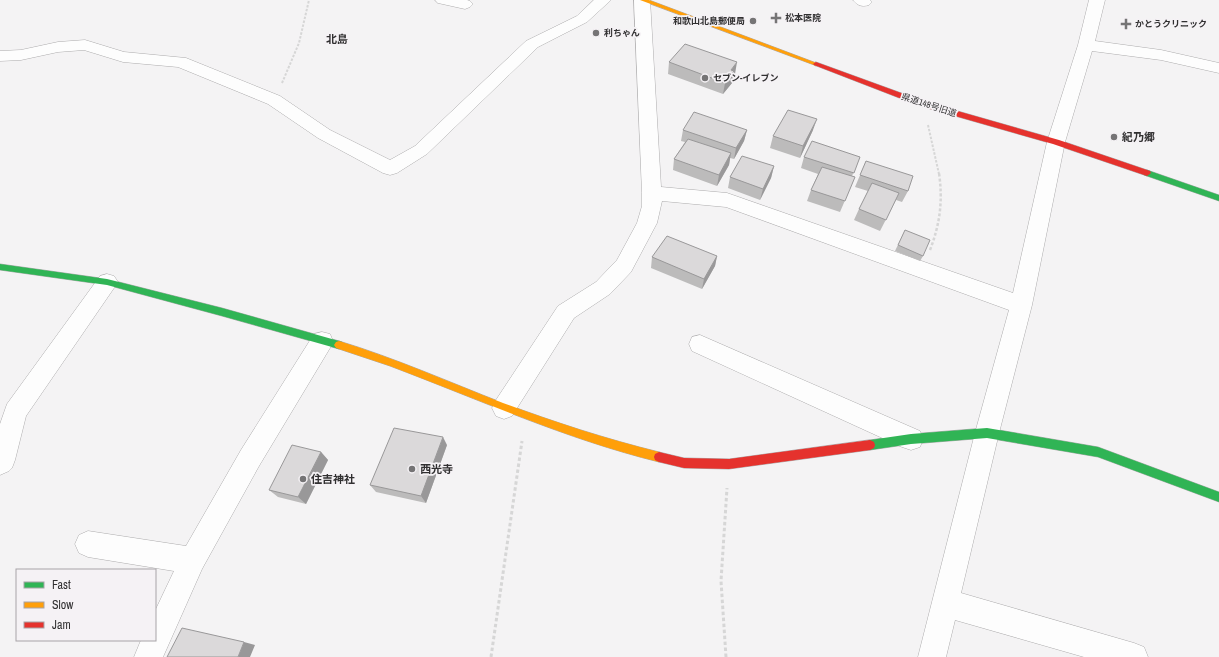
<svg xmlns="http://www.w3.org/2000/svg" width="1219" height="657" viewBox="0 0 1219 657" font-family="'Archivo Narrow','Noto Sans JP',sans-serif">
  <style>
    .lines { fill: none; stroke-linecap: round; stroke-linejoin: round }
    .street-casing { stroke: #adacad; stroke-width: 1 }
    .fast-casing { stroke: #adacad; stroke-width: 1 }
    .slow-casing { stroke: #adacad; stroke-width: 1 }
    .jam-casing { stroke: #adacad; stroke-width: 1 }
    .path-far2 { stroke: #d6d6d6; stroke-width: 2; stroke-dasharray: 2.5 1.5; stroke-linecap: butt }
    .path-far1 { stroke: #d6d6d6; stroke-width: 2.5; stroke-dasharray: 3 2; stroke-linecap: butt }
    .path { stroke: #d6d6d6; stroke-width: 3; stroke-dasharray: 3.5 2.5; stroke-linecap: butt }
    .street { fill: #fdfdfd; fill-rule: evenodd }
    .fast { fill: #30b455; fill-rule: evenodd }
    .slow { fill: #ff9f0a; fill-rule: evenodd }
    .jam { fill: #e5322d; fill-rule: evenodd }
    .wall { fill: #bcbbbb }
    .shaded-wall { fill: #999899 }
    .building { fill: #dbd9da; stroke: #999899 }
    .poi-dot { fill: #757475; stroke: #f5f2f5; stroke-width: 1.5 }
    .labels { text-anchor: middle; stroke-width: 3.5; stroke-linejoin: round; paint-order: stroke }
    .far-poi-label { font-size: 9px; font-weight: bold; fill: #313031; stroke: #f5f2f5; text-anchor: start }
    .far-street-label { font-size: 9px; fill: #313031; stroke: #f5f2f5 }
    .far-quarter-label { font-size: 11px; font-weight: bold; fill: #313031; stroke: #f5f2f5 }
    .poi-label { font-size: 11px; font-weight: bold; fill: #313031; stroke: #f5f2f5; text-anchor: start }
  </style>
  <rect width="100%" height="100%" fill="#f4f3f4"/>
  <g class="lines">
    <defs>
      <path id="street" d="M435,0H467L470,1L473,4L470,7L465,9L438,3Z
        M594,0H611L587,22L538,47L427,154L397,173L390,175L383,173L318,138L268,104L178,67L123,62L84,50L58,52L21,60L0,61V51L21,50L58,42L85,40L124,52L186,58L280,96L330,130L390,160L415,146L526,41L577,16Z
        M634,0H650L661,187L727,193L1013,293L1047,142L1078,45L1089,0H1105L1095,41L1161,50L1219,63V73L1161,60L1092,51L1065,142L1032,305L999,433L961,593L1134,643L1144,647L1148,657H1084L955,620L946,657H918L975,433L1009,310L726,207L662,201L657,223L631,272L610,294L574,318L512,416L504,419L496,416L492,408L496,400L558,306L596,282L617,260L637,223L642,206V193Z
        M853,0H870L872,2L869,5C862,7 858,6 853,0Z
        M107,274L114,276L118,282L114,288L26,416L15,460L12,468L9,471L0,475V424L7,404L100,276Z
        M322,332L330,334L333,341L330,348L259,466L202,569L163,657H134L141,640H155V611L174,571L88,557L79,553L75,544L79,535L88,531L186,546L241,450L314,334Z
        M700,335L920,431L923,439L920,447L911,450L902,447L692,351L689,344L692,337Z"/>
      <path id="fast" d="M1147,170L1219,195V201L1144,175L1143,173Z
        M0,264L107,279L222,308L339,341L342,342L344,345L342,348L339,349L222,316L107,285L0,270Z
        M987,428L1098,447L1219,492V502L1098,457L987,438L911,444L870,450L866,448L865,445L866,442L870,440L911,434Z"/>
      <path id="slow" d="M640,0H649L819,64L816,66L814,65Z
        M339,341C395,358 449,382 503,403C554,422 606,439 659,452L663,454L664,457L663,460L659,462C566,439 480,400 390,366C372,360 354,354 336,348L334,345L336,342Z"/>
      <path id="jam" d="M816,62L926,102L1059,140L1150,171L1151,173L1147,176L1053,144L920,106L814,65L813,64Z
        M870,440L874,442L875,445L874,448L870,450L729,469L684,468L659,462L655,460L654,457L655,454L659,452L684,458L729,459Z"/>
    </defs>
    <!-- street casing -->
    <use href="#street" class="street-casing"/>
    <!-- fast casing -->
    <use href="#fast" class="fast-casing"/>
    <!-- slow casing -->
    <use href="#slow" class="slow-casing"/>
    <!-- jam casing -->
    <use href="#jam" class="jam-casing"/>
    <!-- path-far2 -->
    <path class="path-far2" d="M282,83L299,43L309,0
      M928,125L939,174"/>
    <!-- path-far1 -->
    <path class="path-far1" d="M930,250C940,224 943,201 939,173"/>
    <!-- path -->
    <path class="path" d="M491,657L522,441
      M726,657L721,581L727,488"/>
    <!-- street -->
    <use href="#street" class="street"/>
    <!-- fast -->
    <use href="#fast" class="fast"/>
    <!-- slow -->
    <use href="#slow" class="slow"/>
    <!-- jam -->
    <use href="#jam" class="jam"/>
  </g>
  <!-- wall -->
  <path class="wall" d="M669,62L735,74L733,76L732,83L723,94L668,74Z
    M683,130H747L744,141L734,159L730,158L729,165L717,186L673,170L674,159L685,142L681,141Z
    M813,130L800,158L770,148L773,136Z
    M804,157H860L852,176L855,177L840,212L807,201L811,190L818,174L801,168Z
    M866,161L908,191L902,202L896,200L880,231L854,220L859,209L868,191L855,187Z
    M774,166L771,178L760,200L728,188L730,177Z
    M905,230L923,256L920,261L895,251Z
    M717,256L715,266L702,289L651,268L652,257Z
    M447,445L426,503L376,492L370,485Z
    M321,452L328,460L306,504L278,497L269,490Z"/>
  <!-- shaded-wall -->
  <path class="shaded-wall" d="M737,62L735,74L733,76L732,83L723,94L725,83L731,70Z
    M817,119L813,130L800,158L803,146Z
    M747,130L744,141L734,159L736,148Z
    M731,153L729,165L717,186L719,175Z
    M774,166L771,178L760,200L763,189Z
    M717,256L715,266L702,289L704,279Z
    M443,437L447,445L426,503L421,496Z
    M321,452L328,460L306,504L298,497Z
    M244,642L255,645L250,657H238Z"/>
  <!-- building -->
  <path class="building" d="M685,44L737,62L731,70L734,71L725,83L669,62Z
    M788,110L817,119L803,146L773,136Z
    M694,112L747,130L736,148L683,130Z
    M688,139L731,153L719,175L674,159Z
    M812,141L860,157L854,173L804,157Z
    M742,156L774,166L763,189L730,177Z
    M866,161L913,176L908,191L860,175Z
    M822,167L855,177L845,201L811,190Z
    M872,183L899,193L886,220L859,209Z
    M905,230L930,240L923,256L898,245Z
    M667,236L717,256L704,279L652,257Z
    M394,428L443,437L421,496L370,485Z
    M292,445L321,452L298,497L269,490Z
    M182,628L244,642L238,657H167Z"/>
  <!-- markers -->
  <g class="poi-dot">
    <path d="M774 12h4v4h4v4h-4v4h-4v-4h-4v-4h4z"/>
    <circle cx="753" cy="21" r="4"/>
    <path d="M1124 18h4v4h4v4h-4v4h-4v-4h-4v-4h4z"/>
    <circle cx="596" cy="33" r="4"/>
    <circle cx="705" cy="78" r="4"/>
    <circle cx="1114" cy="137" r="4"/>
    <circle cx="412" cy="469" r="4"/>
    <circle cx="303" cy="479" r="4"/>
  </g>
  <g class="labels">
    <!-- far-poi labels -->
    <g class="far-poi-label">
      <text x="785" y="21">松本医院</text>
      <text x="745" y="24" text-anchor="end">和歌山北島郵便局</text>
      <text x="1135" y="27">かとうクリニック</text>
      <text x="604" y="36">利ちゃん</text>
      <text x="713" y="81">セブン-イレブン</text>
    </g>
    <!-- far-street labels -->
    <g class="far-street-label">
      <text transform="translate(929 105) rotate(18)" y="3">県道148号旧道</text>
    </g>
    <!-- far-quarter labels -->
    <g class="far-quarter-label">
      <text x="337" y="43">北島</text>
    </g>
    <!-- poi labels -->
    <g class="poi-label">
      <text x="1122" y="141">紀乃郷</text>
      <text x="420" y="473">西光寺</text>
      <text x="311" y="483">住吉神社</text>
    </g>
  </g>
  <!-- legend -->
  <rect x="16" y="569" width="140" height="72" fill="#f5f2f5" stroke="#a7a4a7"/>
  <rect x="24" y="582" width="20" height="6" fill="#30b455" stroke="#a7a4a7"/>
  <text x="52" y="589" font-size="12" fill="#313031">Fast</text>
  <rect x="24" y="602" width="20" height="6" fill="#ff9f0a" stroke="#a7a4a7"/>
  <text x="52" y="609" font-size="12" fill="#313031">Slow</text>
  <rect x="24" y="622" width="20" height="6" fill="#e5322d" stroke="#a7a4a7"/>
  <text x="52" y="629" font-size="12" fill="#313031">Jam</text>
</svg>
